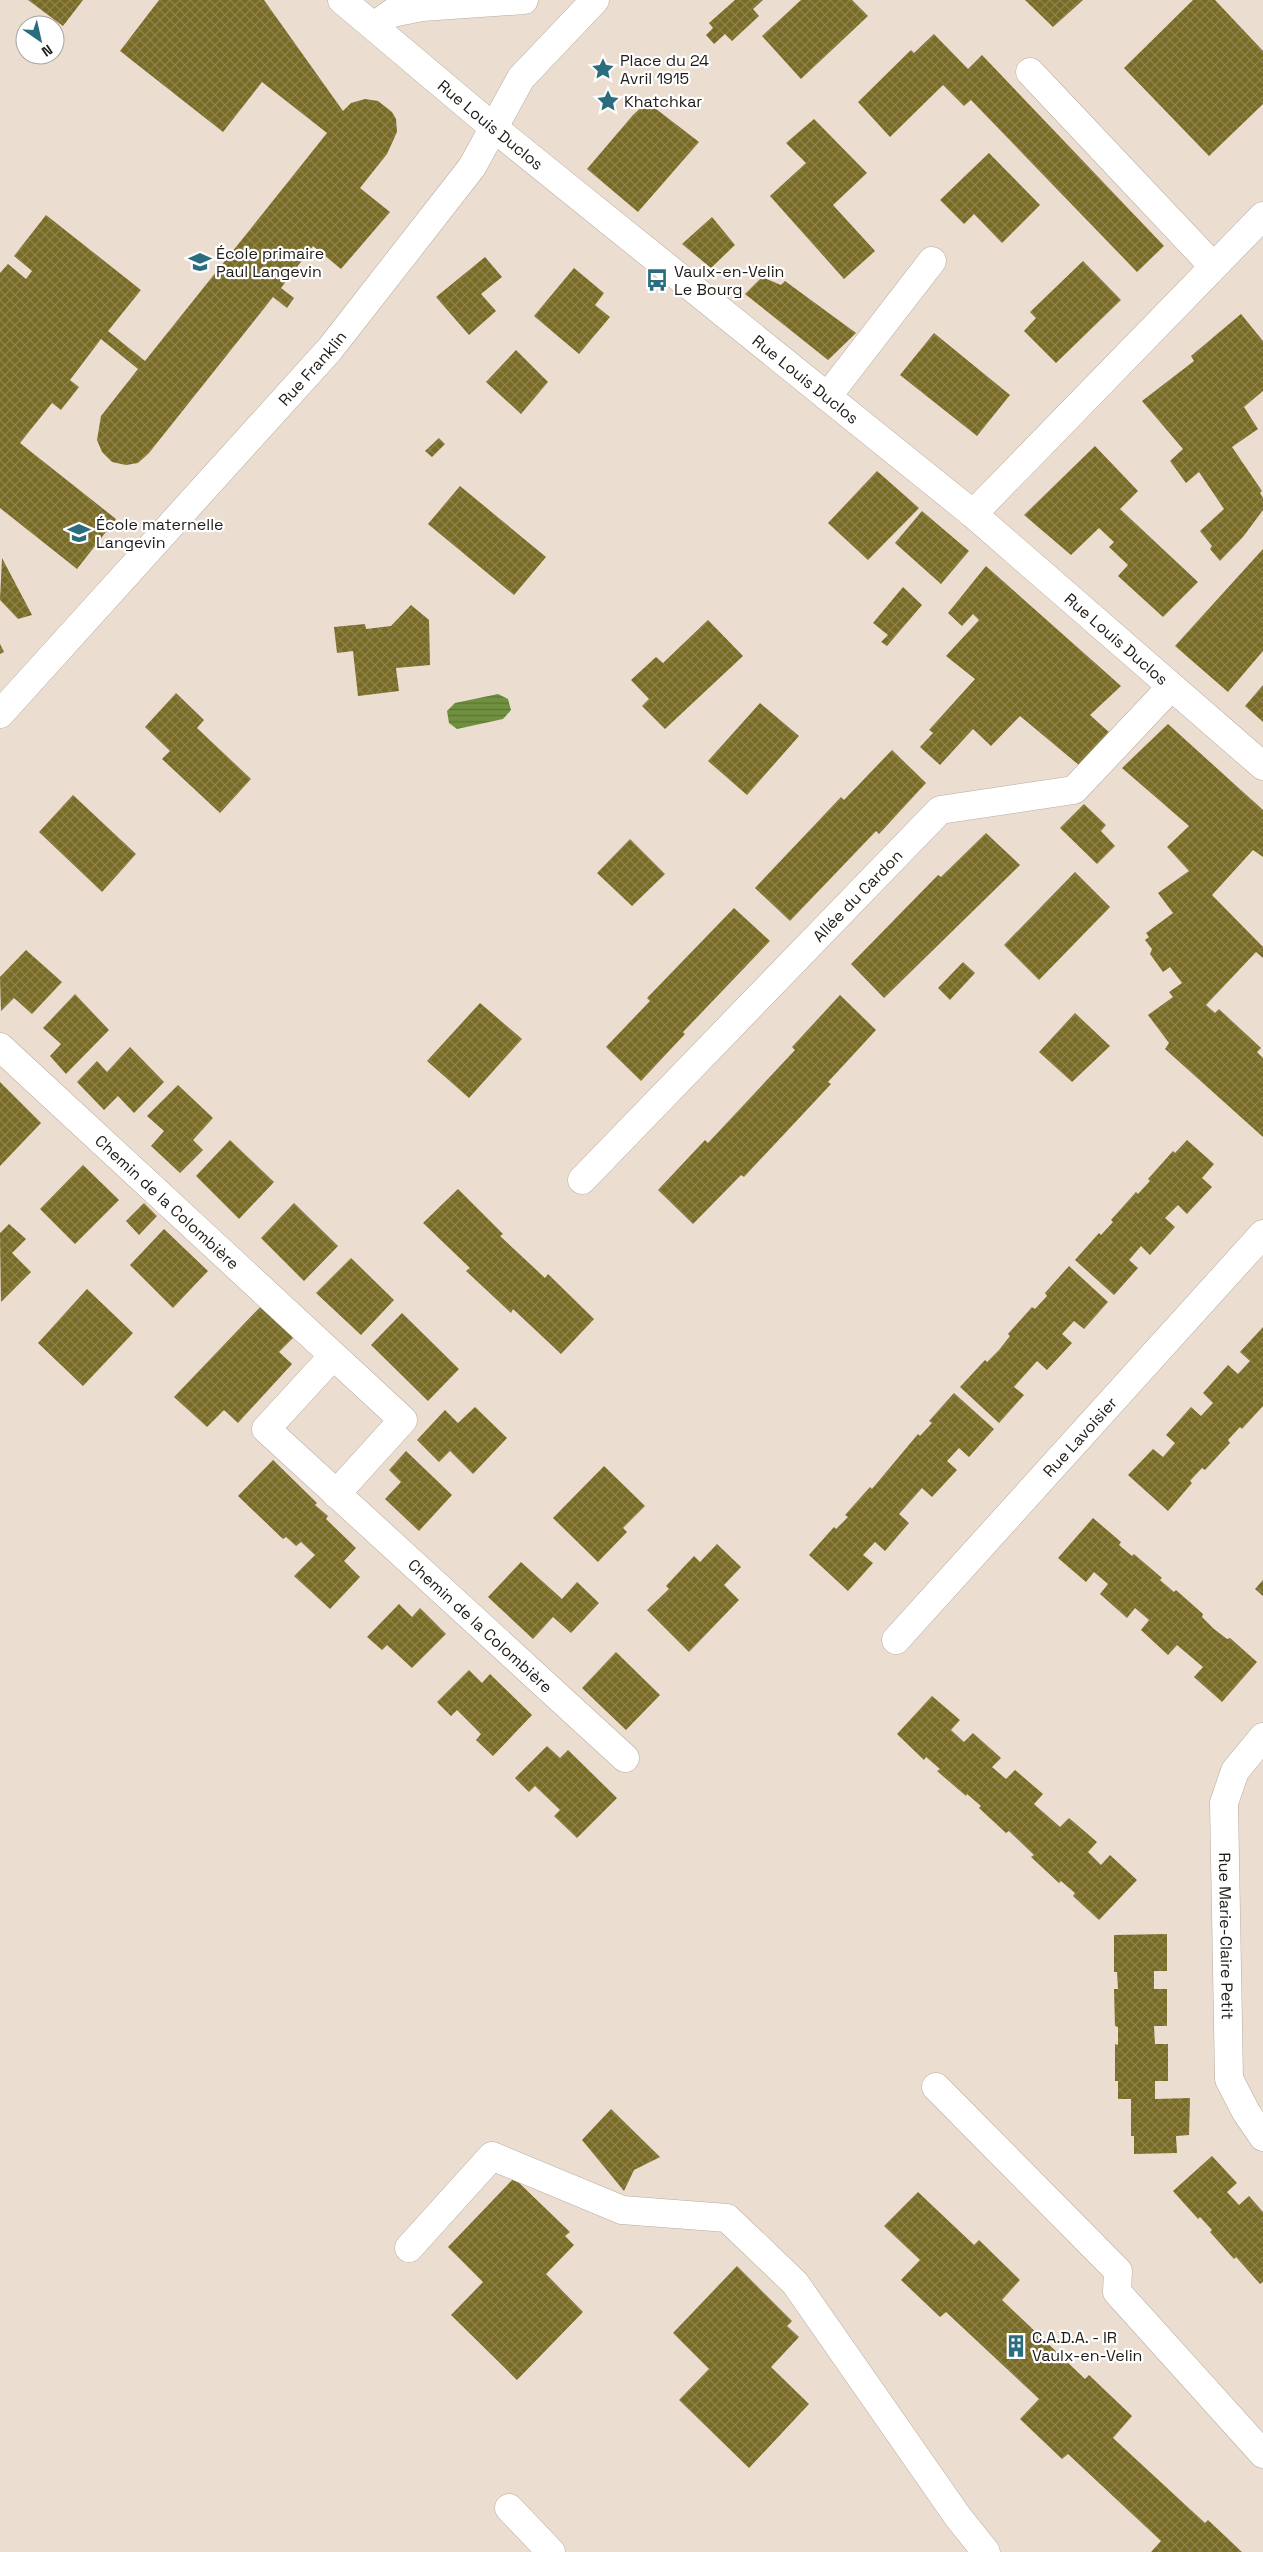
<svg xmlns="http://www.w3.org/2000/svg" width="1263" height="2552" viewBox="0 0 1263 2552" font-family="'Space Grotesk',sans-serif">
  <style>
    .water { fill: url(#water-rules) }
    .building { fill: url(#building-cross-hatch) }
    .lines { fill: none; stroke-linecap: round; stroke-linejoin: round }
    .minor-casing { stroke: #b8ab9e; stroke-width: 29 }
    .minor { stroke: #fff; stroke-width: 28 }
    .labels { text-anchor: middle; stroke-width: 4.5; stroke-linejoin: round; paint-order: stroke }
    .poi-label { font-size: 16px; fill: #1f1b16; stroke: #fff; text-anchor: start }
    .street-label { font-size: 16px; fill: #1f1b16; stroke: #fff }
  </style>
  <defs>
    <pattern id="water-rules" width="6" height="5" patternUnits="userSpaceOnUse" patternTransform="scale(1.25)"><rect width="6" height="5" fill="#709040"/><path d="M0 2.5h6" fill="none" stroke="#5b7535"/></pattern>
    <pattern id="building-cross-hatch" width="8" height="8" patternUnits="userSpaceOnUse" patternTransform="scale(1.25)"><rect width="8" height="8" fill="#796b24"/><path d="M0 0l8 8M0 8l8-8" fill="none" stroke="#8d8351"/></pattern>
  </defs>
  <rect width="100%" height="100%" fill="#ebded0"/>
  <!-- water -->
  <path class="water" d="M498,694L508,699L511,710L503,719L457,729L449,723L447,711L455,703Z"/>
  <!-- building -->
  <path class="building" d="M28,0H83L63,26Z
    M159,0H264L343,111L351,103L365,99L378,101L392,112L396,119L397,132L387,154L360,188L390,212L341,269L313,246L281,288L294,298L287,308L273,297L149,453L138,463L126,465L112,462L102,452L97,440L101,416L138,369L101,339L70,380L79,387L61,410L52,403L20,443L116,519L77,569L0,508V273L8,264L26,279L32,271L14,256L46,215L141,290L108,331L145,361L327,133L262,82L223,132L120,51Z
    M735,0H763L753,9L759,16L732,41L725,34L714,44L706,35L713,28L709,23Z
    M801,0H852L868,16L801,79L762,36Z
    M1025,0H1083L1053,27Z
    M1193,0H1215L1263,51V104L1209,156L1124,68Z
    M934,34L968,69L982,55L1164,246L1137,272L971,100L964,106L943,85L890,137L858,102L911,50L914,53Z
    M647,102L699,142L638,212L587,169L633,115Z
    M814,119L867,173L833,205L875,251L844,279L770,196L806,163L786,143Z
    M989,153L1040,205L1002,243L974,214L964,224L940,200Z
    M712,217L735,245L711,268L682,244Z
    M485,257L502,277L481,294L496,311L469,335L436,297Z
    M1083,261L1121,300L1056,363L1024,331L1036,318L1030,312Z
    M574,268L604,293L595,305L610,317L579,354L534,316Z
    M762,277L781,285L785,281L856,333L828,360L745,294Z
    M1241,314L1263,341V391L1244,407L1258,429L1232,447L1262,491L1260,493L1263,498V510L1243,537L1220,561L1210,549L1212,546L1200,531L1224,509L1199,472L1186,483L1170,461L1183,449L1142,401L1194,361L1191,356Z
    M934,333L1010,395L977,436L900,375Z
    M516,350L548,382L521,414L486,382Z
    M439,438L445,444L432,457L425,451Z
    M1095,446L1138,491L1120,509L1198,582L1163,617L1118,576L1128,565L1109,547L1114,542L1099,528L1071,555L1024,515Z
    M877,471L919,508L868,560L828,523Z
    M460,486L546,557L514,595L428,524Z
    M922,511L969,551L941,584L895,543Z
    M1263,549V651L1228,692L1175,646Z
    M2,558L32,615L18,619L0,600Z
    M986,566L1121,686L1090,715L1111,734L1080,766L1020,716L991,746L973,729L940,765L920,747L933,733L929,730L975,679L946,656L979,620L973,614L962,626L948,613Z
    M903,587L922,605L887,646L881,642L888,635L873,623Z
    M411,605L429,620L430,665L396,668L399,691L358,696L353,651L337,653L334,627L365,624L366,629L391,626Z
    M708,620L743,656L665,729L642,706L649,699L631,680L656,657L663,663Z
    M0,644L4,652L0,654Z
    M1263,685V722L1245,706Z
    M176,693L204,720L197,728L251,779L220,813L162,759L170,751L145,727Z
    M760,703L799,736L747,795L708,761Z
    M1168,724L1263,810V857L1253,850L1212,895L1263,947V958L1256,952L1206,1005L1215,1013L1219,1009L1261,1048L1257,1052L1263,1058V1137L1165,1049L1169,1043L1148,1015L1173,997L1169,992L1182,983L1170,967L1163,972L1150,954L1152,949L1145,940L1149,937L1146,933L1173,913L1158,893L1189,871L1167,847L1189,826L1122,768Z
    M892,750L926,783L879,834L876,831L790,921L755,888L841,797L844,800Z
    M73,795L136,854L102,892L39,832Z
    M1084,804L1106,825L1101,831L1115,846L1097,864L1060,828Z
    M986,833L1020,865L884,998L851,964L938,875L941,877Z
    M630,839L665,874L632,906L597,873Z
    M1075,872L1110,907L1039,980L1004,945Z
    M734,908L770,941L683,1032L685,1034L641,1081L606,1047L650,1001L647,998Z
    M26,950L62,982L32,1014L14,998L1,1011L0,977Z
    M963,962L975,973L950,1000L938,988Z
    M75,994L109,1030L66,1074L50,1056L61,1044L43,1028Z
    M840,995L876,1030L828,1082L831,1084L744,1177L741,1175L693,1224L658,1190L705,1140L708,1143L795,1050L792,1047Z
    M480,1003L522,1039L469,1098L427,1061Z
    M1075,1013L1110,1046L1072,1082L1039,1052Z
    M130,1047L164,1082L134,1113L118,1096L104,1110L77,1082L97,1061L107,1072Z
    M0,1082L41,1123L0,1166Z
    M178,1085L213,1118L193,1140L203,1150L180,1173L151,1146L164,1131L147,1116Z
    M230,1140L274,1182L239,1219L196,1176Z
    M1187,1140L1214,1164L1202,1178L1212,1187L1187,1214L1178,1205L1165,1218L1175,1227L1150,1255L1141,1246L1129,1260L1138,1268L1114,1295L1075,1260L1099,1233L1101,1235L1113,1222L1111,1220L1136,1192L1138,1194L1150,1181L1148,1179L1173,1151L1175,1153Z
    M83,1165L119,1200L75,1244L40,1209Z
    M458,1189L503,1234L500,1236L545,1278L548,1274L594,1319L561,1354L513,1309L511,1313L466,1271L470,1268L423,1223Z
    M144,1203L157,1216L139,1235L126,1221Z
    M294,1203L338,1246L304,1281L261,1238Z
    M9,1224L26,1239L12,1253L31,1272L1,1302L0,1233Z
    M164,1229L208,1271L173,1308L130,1265Z
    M351,1258L394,1300L361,1335L316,1293Z
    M1069,1266L1108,1302L1084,1329L1074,1321L1062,1334L1072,1343L1047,1370L1037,1361L1014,1387L1024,1395L999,1423L960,1387L985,1360L987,1362L999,1350L1010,1336L1008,1334L1032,1307L1035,1309L1047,1296L1045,1293Z
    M87,1289L133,1333L83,1386L38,1343Z
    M264,1303L296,1335L279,1352L292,1364L238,1423L224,1410L207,1427L174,1397Z
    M402,1313L459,1369L428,1401L371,1345Z
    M1263,1327V1406L1242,1429L1240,1427L1228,1440L1230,1443L1205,1470L1202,1468L1190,1481L1192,1483L1168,1511L1128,1475L1153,1449L1163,1457L1175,1443L1166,1435L1191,1407L1201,1416L1213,1403L1203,1393L1228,1365L1238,1374L1250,1361L1240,1352Z
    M954,1393L994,1429L969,1457L959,1448L947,1461L957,1470L932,1497L922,1488L899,1514L909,1523L885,1551L875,1542L863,1555L873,1563L848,1591L809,1555L834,1527L836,1529L848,1517L845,1515L870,1487L872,1489L918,1434L920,1436L932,1423L929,1421Z
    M475,1407L507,1438L473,1474L450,1451L439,1462L417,1440L445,1410L458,1423Z
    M406,1451L452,1495L419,1531L385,1499L401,1482L389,1470Z
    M273,1460L317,1503L315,1505L328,1516L326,1519L356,1548L344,1561L360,1577L330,1609L294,1576L315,1555L301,1542L296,1546L286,1537L283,1539L238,1496Z
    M604,1466L645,1506L623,1528L627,1532L598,1562L553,1518Z
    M1093,1518L1121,1542L1119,1545L1132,1556L1134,1554L1162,1578L1160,1580L1174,1592L1176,1590L1203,1614L1202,1617L1214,1629L1227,1639L1230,1638L1257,1662L1222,1702L1194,1677L1203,1667L1177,1645L1168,1655L1141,1630L1149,1620L1135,1608L1127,1618L1100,1594L1108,1584L1094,1572L1086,1582L1058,1558Z
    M717,1544L741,1567L724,1585L739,1600L689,1652L647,1610L669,1589L666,1586L694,1556L700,1562Z
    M521,1562L562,1599L577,1582L599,1603L571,1633L553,1617L533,1639L488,1597Z
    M1263,1580V1596L1255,1589Z
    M399,1604L412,1617L420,1608L446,1634L412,1668L387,1645L382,1650L367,1637Z
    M616,1652L660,1695L626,1730L582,1688Z
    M469,1670L482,1683L490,1674L532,1715L493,1756L476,1740L481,1734L457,1710L451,1716L437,1702Z
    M932,1696L960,1720L951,1730L964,1742L973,1733L1001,1758L992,1767L1006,1779L1015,1770L1043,1794L1034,1804L1060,1827L1069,1818L1097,1842L1088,1852L1101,1865L1110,1855L1137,1880L1099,1920L1073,1896L1075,1893L1061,1881L1059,1883L1031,1857L1034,1855L1009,1831L1006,1833L979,1808L981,1806L967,1794L966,1796L937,1771L940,1769L926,1757L924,1760L897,1734Z
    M547,1746L560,1758L568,1750L617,1798L577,1838L554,1816L560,1810L535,1786L529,1792L515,1778Z
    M1167,1934V1971H1154V1989H1167V2026H1154L1155,2044H1168V2081H1155V2099L1190,2098L1189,2135L1176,2136L1177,2153L1134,2154V2136H1131V2099H1118V2081H1115V2044L1118,2045V2027L1115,2026L1114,1989H1118L1117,1972H1114V1935Z
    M611,2109L660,2157L634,2170L624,2191L582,2140Z
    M1212,2156L1237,2183L1227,2192L1239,2205L1249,2196L1263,2212V2282L1260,2284L1236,2257L1234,2259L1210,2232L1212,2230L1200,2217L1198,2219L1173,2191Z
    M514,2178L570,2232L565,2236L574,2245L546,2274L583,2312L517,2380L451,2315L483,2282L448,2247Z
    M918,2192L974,2245L979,2240L1020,2280L1002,2300L1085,2379L1089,2375L1132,2416L1113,2438L1205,2523L1208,2520L1242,2552H1151L1161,2541L1068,2454L1062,2459L1020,2419L1039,2399L946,2312L940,2317L901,2280L920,2260L884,2226Z
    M737,2266L792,2321L787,2326L799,2337L771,2367L809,2404L749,2468L679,2400L709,2369L673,2333Z"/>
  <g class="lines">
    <defs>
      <g id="minor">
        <path id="s1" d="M342,0L494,128L973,514L1263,766"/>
        <path d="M374,26L392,13L422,7L524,0"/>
        <path d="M1030,72L1213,266"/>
        <path d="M827,397L932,261"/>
        <path d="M973,514L1263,216"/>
        <path id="s2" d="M0,714L330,349L472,167L521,78L595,0"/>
        <path id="s3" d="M0,1047L403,1420L336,1494"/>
        <path id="s4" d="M582,1180L940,810L1074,790L1171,687"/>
        <path id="s5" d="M333,1356L266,1429L625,1758"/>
        <path id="s6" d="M896,1640L1263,1234"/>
        <path id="s7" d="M1263,1737L1235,1771L1224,1803L1229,2079L1246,2112L1263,2137"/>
        <path d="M936,2087L1118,2271L1117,2292L1263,2454"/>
        <path d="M409,2248L492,2156L622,2210L727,2218L795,2283L958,2517L986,2552"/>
        <path d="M509,2508L551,2552"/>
      </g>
    </defs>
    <!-- minor casing -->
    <use href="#minor" class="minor-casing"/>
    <!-- minor -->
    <use href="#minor" class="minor"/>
  </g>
  <!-- icons -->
  <defs>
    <symbol id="sight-bare" viewBox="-9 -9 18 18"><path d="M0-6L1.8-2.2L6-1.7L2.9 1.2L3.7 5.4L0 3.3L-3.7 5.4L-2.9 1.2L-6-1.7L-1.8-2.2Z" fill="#2a6d7e" stroke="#fff" stroke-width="2.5" paint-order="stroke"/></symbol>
    <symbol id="school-bare" viewBox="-9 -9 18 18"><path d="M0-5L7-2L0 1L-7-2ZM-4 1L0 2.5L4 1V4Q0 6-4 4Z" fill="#2a6d7e" stroke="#fff" stroke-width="2.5" paint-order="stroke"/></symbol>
    <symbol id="bus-bare" viewBox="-9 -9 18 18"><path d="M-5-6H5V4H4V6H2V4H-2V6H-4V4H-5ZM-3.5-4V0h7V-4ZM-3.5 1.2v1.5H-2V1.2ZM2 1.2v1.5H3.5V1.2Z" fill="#2a6d7e" stroke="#fff" stroke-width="2.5" paint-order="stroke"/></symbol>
    <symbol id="building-bare" viewBox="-9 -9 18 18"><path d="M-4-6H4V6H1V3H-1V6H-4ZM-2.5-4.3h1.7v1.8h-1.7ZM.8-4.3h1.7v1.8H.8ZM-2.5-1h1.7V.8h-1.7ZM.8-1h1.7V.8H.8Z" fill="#2a6d7e" stroke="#fff" stroke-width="2.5" paint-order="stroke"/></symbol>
  </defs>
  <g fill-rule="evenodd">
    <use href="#sight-bare" x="587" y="53" width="32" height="32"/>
    <use href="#sight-bare" x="592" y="85" width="32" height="32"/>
    <use href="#school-bare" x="184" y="246" width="32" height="32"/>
    <use href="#bus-bare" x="641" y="264" width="32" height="32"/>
    <use href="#school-bare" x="63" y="517" width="32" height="32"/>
    <use href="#building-bare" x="1000" y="2330" width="32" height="32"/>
  </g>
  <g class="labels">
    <!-- poi labels -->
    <g class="poi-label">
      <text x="620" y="66">Place du 24<tspan x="620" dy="18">Avril 1915</tspan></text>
      <text x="624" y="107">Khatchkar</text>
      <text x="216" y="259">École primaire<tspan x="216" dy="18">Paul Langevin</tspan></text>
      <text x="674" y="277">Vaulx-en-Velin<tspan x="674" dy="18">Le Bourg</tspan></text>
      <text x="96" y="530">École maternelle<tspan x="96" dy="18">Langevin</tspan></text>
      <text x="1032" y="2343">C.A.D.A. - IR<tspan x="1032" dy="18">Vaulx-en-Velin</tspan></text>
    </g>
    <!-- street labels -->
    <g class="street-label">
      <text dy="6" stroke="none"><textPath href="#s1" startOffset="194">Rue Louis Duclos</textPath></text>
      <text dy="6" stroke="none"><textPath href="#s2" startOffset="466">Rue Franklin</textPath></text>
      <text dy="6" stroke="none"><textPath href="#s1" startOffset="599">Rue Louis Duclos</textPath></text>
      <text dy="6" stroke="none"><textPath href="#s1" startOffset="1004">Rue Louis Duclos</textPath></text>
      <text dy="6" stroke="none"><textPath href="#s4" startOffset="396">Allée du Cardon</textPath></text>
      <text dy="6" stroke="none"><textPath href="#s3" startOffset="228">Chemin de la Colombière</textPath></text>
      <text dy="6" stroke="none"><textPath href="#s6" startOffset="274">Rue Lavoisier</textPath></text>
      <text dy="6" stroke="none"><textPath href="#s5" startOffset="390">Chemin de la Colombière</textPath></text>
      <text dy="6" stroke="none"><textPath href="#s7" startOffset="211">Rue Marie-Claire Petit</textPath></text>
    </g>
  </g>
  <!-- north arrow -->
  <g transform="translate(40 40) rotate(146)"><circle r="24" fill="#ffffff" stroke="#a5a4a2"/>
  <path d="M0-4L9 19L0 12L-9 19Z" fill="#2a6d7e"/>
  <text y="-8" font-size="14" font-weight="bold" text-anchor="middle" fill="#1f1b16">N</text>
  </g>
</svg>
